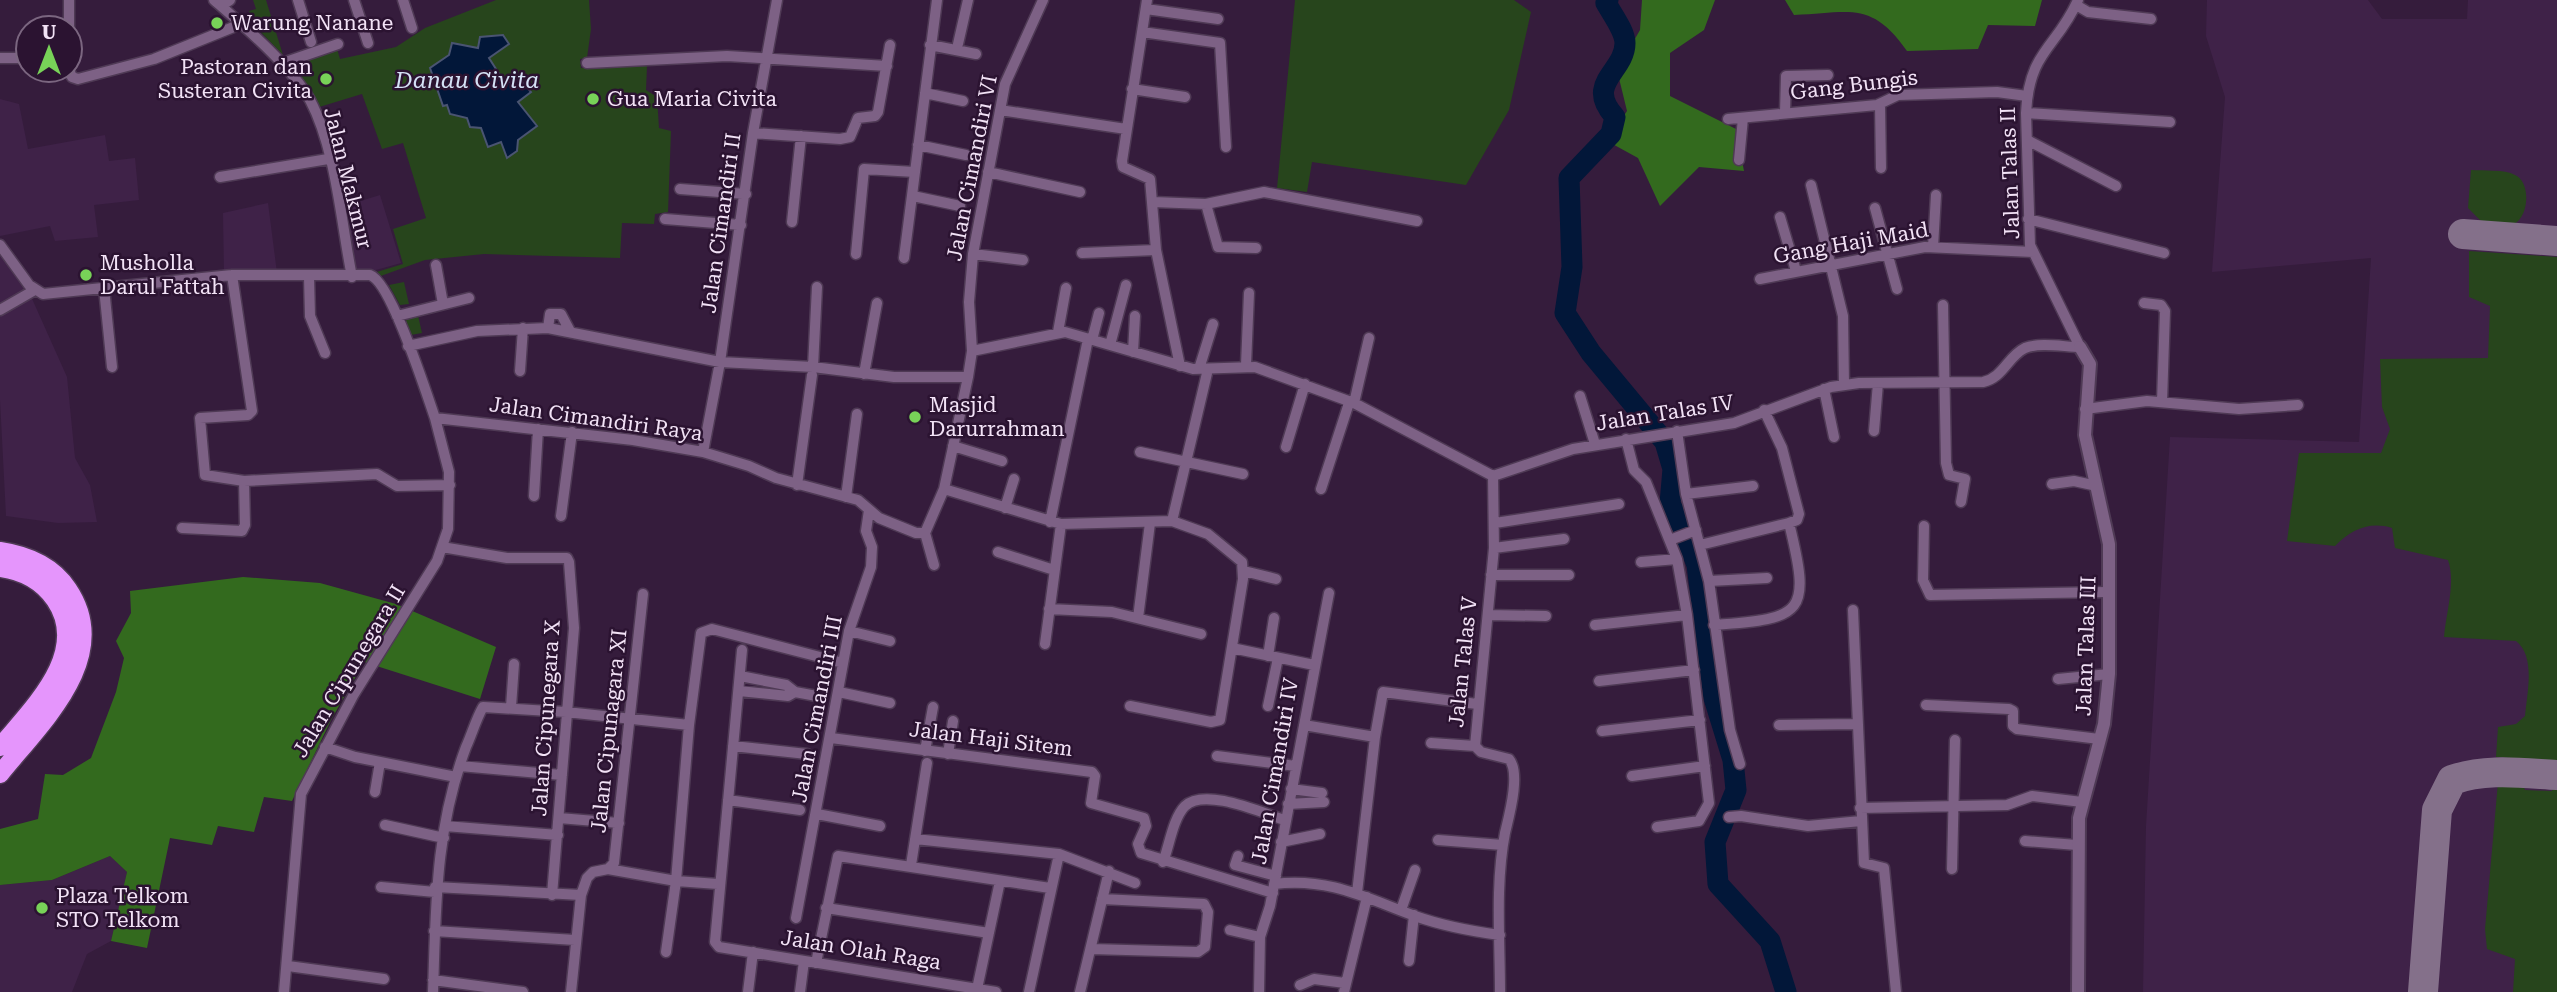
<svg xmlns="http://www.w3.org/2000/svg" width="2557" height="992" viewBox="0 0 2557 992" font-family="'Roboto Serif',serif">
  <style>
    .built { fill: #3f2248 }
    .green { fill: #27451c }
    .forest { fill: #336a1e }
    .water { fill: #021739; stroke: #4a5472; stroke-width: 2 }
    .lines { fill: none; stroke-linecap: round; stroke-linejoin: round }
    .river { stroke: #021739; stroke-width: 21 }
    .taxiway { stroke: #84708a; stroke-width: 30 }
    .minor-casing { stroke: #4f3a55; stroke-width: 13 }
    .tertiary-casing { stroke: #4f3a55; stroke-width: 16 }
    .motorway-casing { stroke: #4f3a55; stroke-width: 21 }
    .minor { stroke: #7d6185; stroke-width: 10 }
    .tertiary { stroke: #7d6185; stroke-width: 12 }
    .motorway { stroke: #e595fc; stroke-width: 18 }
    .poi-dot { fill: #78d258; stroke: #2b1331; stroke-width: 2.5 }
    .labels { text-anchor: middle; stroke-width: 5; stroke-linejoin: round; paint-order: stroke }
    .poi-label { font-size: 21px; fill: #f2e2f6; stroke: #2b1331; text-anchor: start }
    .street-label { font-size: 21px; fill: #f2e2f6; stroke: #2b1331 }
    .water-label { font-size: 23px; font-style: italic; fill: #d5e2f6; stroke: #2b1331 }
  </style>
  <rect width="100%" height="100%" fill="#351c3c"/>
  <!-- built -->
  <path class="built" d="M2207,0H2368L2382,19H2467L2468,0H2557V992H2143L2146,826L2170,437L2359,442L2371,258L2212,272L2225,97L2206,36Z
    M0,99L19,104L28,149L105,135L109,161L135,158L139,200L94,205L98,237L55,241L50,226L0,236Z
    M380,195L401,263L358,275L354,274L341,207Z
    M268,203L277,273H224L223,213Z
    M0,251L28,290L0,304Z
    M29,292L67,377L75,458L90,485L97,522L58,523L6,516L0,400V307Z
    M110,856L127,872L111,941L87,954L72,992H0V885L52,880Z"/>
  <!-- green -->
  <path class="green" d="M253,0H266L283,55L253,24L249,11L256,9Z
    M496,0H589L591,29L587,58L580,59L581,68L647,66L646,90L657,97L659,128L671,131L668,212L655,214L654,224L622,223L620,258L484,254L425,260L378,277L370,274L403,264L393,229L426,218L403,143L382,149L362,94L316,108L284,62L336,45L340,59L396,47L425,28Z
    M1295,0H1514L1531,12L1509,110L1466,185L1312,162L1307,192L1277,188Z
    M2471,170C2484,171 2504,169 2515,175C2532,182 2529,221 2511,225C2503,227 2491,224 2483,223L2468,208Z
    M2469,251L2557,257V762L2496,757L2498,727L2516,724L2525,716C2527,692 2536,657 2516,641L2444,637C2446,612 2456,583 2448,560L2395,548L2392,528C2369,521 2351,530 2335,546L2287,541L2299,453H2381L2390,429L2382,407L2380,359L2488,358L2490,306L2469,297Z
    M404,282L409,304L400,305L389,285Z
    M417,311L422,333L411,335L405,318Z
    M2498,782H2522L2525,790L2552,791L2553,784H2557V992H2513L2515,959L2487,949L2485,929Z"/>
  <!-- forest -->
  <path class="forest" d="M1642,0H1715L1704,30L1670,53V96L1736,129L1744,171L1699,167L1660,206L1638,158L1607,141L1627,111L1617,70L1640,30Z
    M1785,0H2042L2035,26L1988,25L1978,49L1907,51C1871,0 1850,13 1794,15Z
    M243,577L320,583L396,604L496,647L480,699L364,662L331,720L292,801L264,797L254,832L218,826L212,845L170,838L147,948L111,941L127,872L110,856L52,880L0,885V829L38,819L45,774L63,775L91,758L116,692L124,658L116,641L131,613L130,591Z"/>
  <!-- water -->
  <path class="water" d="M503,35L509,44L489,58L505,83L520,79L531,92L518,102L537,126L518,140L517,151L507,158L501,142L488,147L481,128L470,127L467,118L450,114L447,105L443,106L430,68L449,55L452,43L478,48L480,37Z"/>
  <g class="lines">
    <!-- river -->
    <path class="river" d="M1608,0L1606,3C1612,14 1625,31 1625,43C1625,72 1584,83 1615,117L1611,134L1569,178L1572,267L1565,313L1591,353L1665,442L1673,469L1670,504L1682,526L1697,565L1714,698L1733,760L1736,790L1715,842L1718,884L1770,941L1786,992"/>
    <!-- taxiway -->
    <path class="taxiway" d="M2463,234L2557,241
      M2423,992L2437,810L2452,780C2486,768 2521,773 2557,775"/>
    <defs>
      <path id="minor" d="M69,0V28
        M214,0C245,27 290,65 310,100C336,149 341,222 352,277
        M298,0L311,42
        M354,0L368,43
        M403,0L412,28
        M1147,0L1122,161L1123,167L1150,179L1156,250L1180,366
        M2076,5L2088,12L2151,19
        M221,6L230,0
        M1146,9L1218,19
        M1142,32L1220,43L1226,147
        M958,44L968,0
        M930,45L976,54
        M0,58H28
        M587,63L727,56L887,66
        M280,64L338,44
        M69,70L72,77L78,79L154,59L241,24
        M1132,89L1185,97
        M925,93L963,101
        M1880,105L1881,168
        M1000,110L1126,129
        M1785,112L1786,76L1828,75
        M2026,113L2170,122
        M1728,119L1877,105L1898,95L1997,92L2027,96
        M753,133L840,139L850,137L858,118L875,116L878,112L890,45
        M2029,141L2116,186
        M918,145L966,155
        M1739,160L1743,118
        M988,172L1080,192
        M220,177L328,159
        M1811,185L1843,316L1844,384
        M680,189L746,194
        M913,196L960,206
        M1153,202L1206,204L1264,192L1417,221
        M1206,204L1218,247L1256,248
        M1875,208L1897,289
        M1780,217L1796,271
        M665,219L741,225
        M2028,219L2164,253
        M792,222L801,136
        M0,245L29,285L43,294L232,275H370C391,282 426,392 435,418L633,440L703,452L749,466L776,478L858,500L879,518L916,533H925L944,489L968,377L972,351L969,302L973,254L1005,84L1043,0
        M1933,247L1936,195
        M1082,253L1156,250
        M856,254L864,169L915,172
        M973,254L1023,260
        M904,258L937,0
        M436,265L443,304
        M232,275L252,411L248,415L200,418L205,475L244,481L377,474L397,486L450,485
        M309,277L310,316L325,353
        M1760,279L1925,247L2033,252
        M104,288L112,367
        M2144,303L2161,305L2165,311L2162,402
        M1943,305L1946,463L1949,475L1965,479L1961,502
        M0,310L33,291
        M397,316L469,298
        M548,328L550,314H561L570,331
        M1058,332L1066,288
        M1092,340L1099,313
        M1110,345L1126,285
        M408,346L477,331L548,328L720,362L813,367L894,377H968
        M972,351L1065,332L1193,369L1255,367L1354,403L1493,476
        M1133,352L1135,316
        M1246,365L1249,293
        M813,367L817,287
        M1199,369L1213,324
        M520,371L523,328
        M864,374L877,303
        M1824,389L1834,437
        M1580,396L1595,444
        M1354,403L1369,338
        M2085,409L2147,401L2239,409L2298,405
        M1677,431L1686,494L1709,581L1730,730L1740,764
        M1874,431L1878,383
        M1626,439L1634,470L1646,482L1677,559L1687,615L1709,803L1699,821L1657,827
        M953,446L1002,461
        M1286,447L1305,384
        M703,452L720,362L753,133L777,0
        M1140,452L1243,474
        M1493,476L1573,449L1734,423L1831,387L1859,383L1983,382C2003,378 2008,356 2025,348C2040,342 2065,347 2080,347L2030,245L2026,113C2029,50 2057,48 2078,0
        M1493,476L1494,548L1475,746L1481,752L1509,759C1521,773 1509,816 1505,833C1495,884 1500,941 1500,992
        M2052,484L2074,481L2097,486
        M797,485L812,375
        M944,489L1061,524L1172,521L1208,534L1242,562L1243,579L1220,720L1211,722L1130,706
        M1321,489L1349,403
        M1686,494L1753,486
        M534,496L538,429
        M846,497L857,414
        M1005,508L1014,479
        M561,516L572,432
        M1172,521L1208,369
        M1050,522L1088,339
        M1495,523L1619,504
        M1924,526L1923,580L1930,595L2108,592
        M182,528L242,531L245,525L244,481
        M925,533L934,565
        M1670,540L1696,530
        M1700,545L1789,523
        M442,547L507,558H567L569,562L574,628L552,895
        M1494,548L1564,539
        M998,552L1054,570
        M1641,562L1677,559
        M1244,571L1276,579
        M1491,575H1569
        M1709,581L1767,578
        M1049,609L1112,612L1201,634
        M1853,610L1864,863L1884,868L1896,992
        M1488,615L1546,616
        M1138,618L1150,523
        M1595,625L1687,615
        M1714,625C1805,619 1811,613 1789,523L1797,520L1799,514L1782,448L1764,410
        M849,631L890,641
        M1045,644L1061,524
        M1232,648L1314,665
        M742,650L715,942L719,947L996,992
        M1268,656L1274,618
        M740,676L786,685L795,692L822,697
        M2058,679L2109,674
        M1599,681L1694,670
        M739,691L788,696L795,692
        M839,692L890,703
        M1926,705L2009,709L2013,711V726L2017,729L2099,739
        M1268,706L1278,658
        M511,707L514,664
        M1304,725L1375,737
        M1779,725L1857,724
        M1602,731L1700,720
        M831,738L1092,772L1095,776L1091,803L1144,818L1146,826L1138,844L1141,853L1273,893
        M1431,743L1475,746
        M733,746L807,754
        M325,747L355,757L456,777
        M925,751L933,707
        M948,754L953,721
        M1217,756L1296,766
        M460,766L562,775
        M1632,776L1705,766
        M1291,789L1322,793
        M375,792L380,762
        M728,800L800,810
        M1288,804L1324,802
        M1860,808L2007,805L2032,796L2082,802
        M817,814L880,826
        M1729,817L1741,816L1808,826L1861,821
        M559,818L619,823
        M385,825L444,838
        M445,826L558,835
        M915,839L1059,854L1135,883
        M1438,840L1503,845
        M2025,841L2077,845
        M1281,842L1320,834
        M1238,856L1235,865L1276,876
        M1163,862C1169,847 1173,818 1185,806C1205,787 1262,813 1285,820
        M911,865L927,763
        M608,869L614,863L643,594
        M1952,869L1955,740
        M1274,884C1328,877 1366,898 1415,916C1443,926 1470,931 1500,935
        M381,887L435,892
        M435,887L581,895
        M1357,893L1375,737L1383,692L1477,704
        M826,908L989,933
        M1401,910L1415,870
        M796,918L849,631L871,567L872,547L866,531L869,510
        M1230,930L1260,937
        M434,931L575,940
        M1091,949L1198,952L1205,947L1208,912L1204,904L1102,899
        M666,952L676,881L718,884
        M1409,961L1414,915
        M816,963L838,856L1050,888
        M288,966L384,979
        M433,980L523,992
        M1300,985L1314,979L1345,983
        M977,989L1000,881
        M284,992L301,794L354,694L437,561L448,529L449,472L435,418
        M433,992C436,906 435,830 466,747C472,734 476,719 483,707L566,712L689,725
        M571,992L581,895L587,878L593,872L608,869L676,881L689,725L701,633L712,629L843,663
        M748,992L753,952
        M800,992L804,961
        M1029,992L1059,854
        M1080,992L1109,871
        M1259,992L1260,937L1270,906L1329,593
        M1344,992L1367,897"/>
      <path id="tertiary" d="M2078,992L2079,818L2104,724L2109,674V544L2085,435L2090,364L2080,347"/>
      <path id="motorway" d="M0,551C27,555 52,565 68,589C114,657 41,723 0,774
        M0,568C23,571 42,581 55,600C91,653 32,708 0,747"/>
    </defs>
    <!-- minor casing -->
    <use href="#minor" class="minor-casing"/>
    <!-- tertiary casing -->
    <use href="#tertiary" class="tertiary-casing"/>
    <!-- motorway casing -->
    <use href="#motorway" class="motorway-casing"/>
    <!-- minor -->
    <use href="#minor" class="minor"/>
    <!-- tertiary -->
    <use href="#tertiary" class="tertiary"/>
    <!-- motorway -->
    <use href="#motorway" class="motorway"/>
  </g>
  <!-- markers -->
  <g class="poi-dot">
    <circle cx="217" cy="23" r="7"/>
    <circle cx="326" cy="79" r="7"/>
    <circle cx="593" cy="99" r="7"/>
    <circle cx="86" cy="275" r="7"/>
    <circle cx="915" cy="417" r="7"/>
    <circle cx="42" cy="908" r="7"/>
  </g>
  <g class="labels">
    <!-- poi labels -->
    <g class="poi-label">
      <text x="231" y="30">Warung Nanane</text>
      <text x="312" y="74" text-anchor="end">Pastoran dan<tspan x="312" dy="24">Susteran Civita</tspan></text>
      <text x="607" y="106">Gua Maria Civita</text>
      <text x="100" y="270">Musholla<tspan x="100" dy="24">Darul Fattah</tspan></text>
      <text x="929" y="412">Masjid<tspan x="929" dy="24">Darurrahman</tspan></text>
      <text x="56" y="903">Plaza Telkom<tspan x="56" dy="24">STO Telkom</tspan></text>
    </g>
    <!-- street labels -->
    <g class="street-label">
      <text transform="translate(1854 85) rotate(-7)" y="7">Gang Bungis</text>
      <text transform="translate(972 168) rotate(-79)" y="7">Jalan Cimandiri VI</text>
      <text transform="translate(2010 173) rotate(-92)" y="7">Jalan Talas II</text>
      <text transform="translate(348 178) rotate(76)" y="7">Jalan Makmur</text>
      <text transform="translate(721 223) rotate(-82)" y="7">Jalan Cimandiri II</text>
      <text transform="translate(1851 243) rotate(-10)" y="7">Gang Haji Maid</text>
      <text transform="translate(1665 413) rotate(-9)" y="7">Jalan Talas IV</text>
      <text transform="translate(596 419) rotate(8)" y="7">Jalan Cimandiri Raya</text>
      <text transform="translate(2086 646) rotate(-88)" y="7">Jalan Talas III</text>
      <text transform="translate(1463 662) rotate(-84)" y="7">Jalan Talas V</text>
      <text transform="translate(349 671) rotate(-59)" y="7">Jalan Cipunegara II</text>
      <text transform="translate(817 709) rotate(-79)" y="7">Jalan Cimandiri III</text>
      <text transform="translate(546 718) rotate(-86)" y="7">Jalan Cipunegara X</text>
      <text transform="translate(609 731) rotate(-84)" y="7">Jalan Cipunagara XI</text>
      <text transform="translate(991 739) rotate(7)" y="7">Jalan Haji Sitem</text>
      <text transform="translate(1275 771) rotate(-80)" y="7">Jalan Cimandiri IV</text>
      <text transform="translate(861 950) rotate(9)" y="7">Jalan Olah Raga</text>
    </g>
    <!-- water labels -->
    <g class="water-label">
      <text x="467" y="88">Danau Civita</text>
    </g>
  </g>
  <!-- north arrow -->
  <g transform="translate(49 49)"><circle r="33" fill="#2b1331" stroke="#7b6680" stroke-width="2"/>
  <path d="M0-5L12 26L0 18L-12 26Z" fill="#78d258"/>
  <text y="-10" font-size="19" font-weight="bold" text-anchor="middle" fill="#f2e2f6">U</text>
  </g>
</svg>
